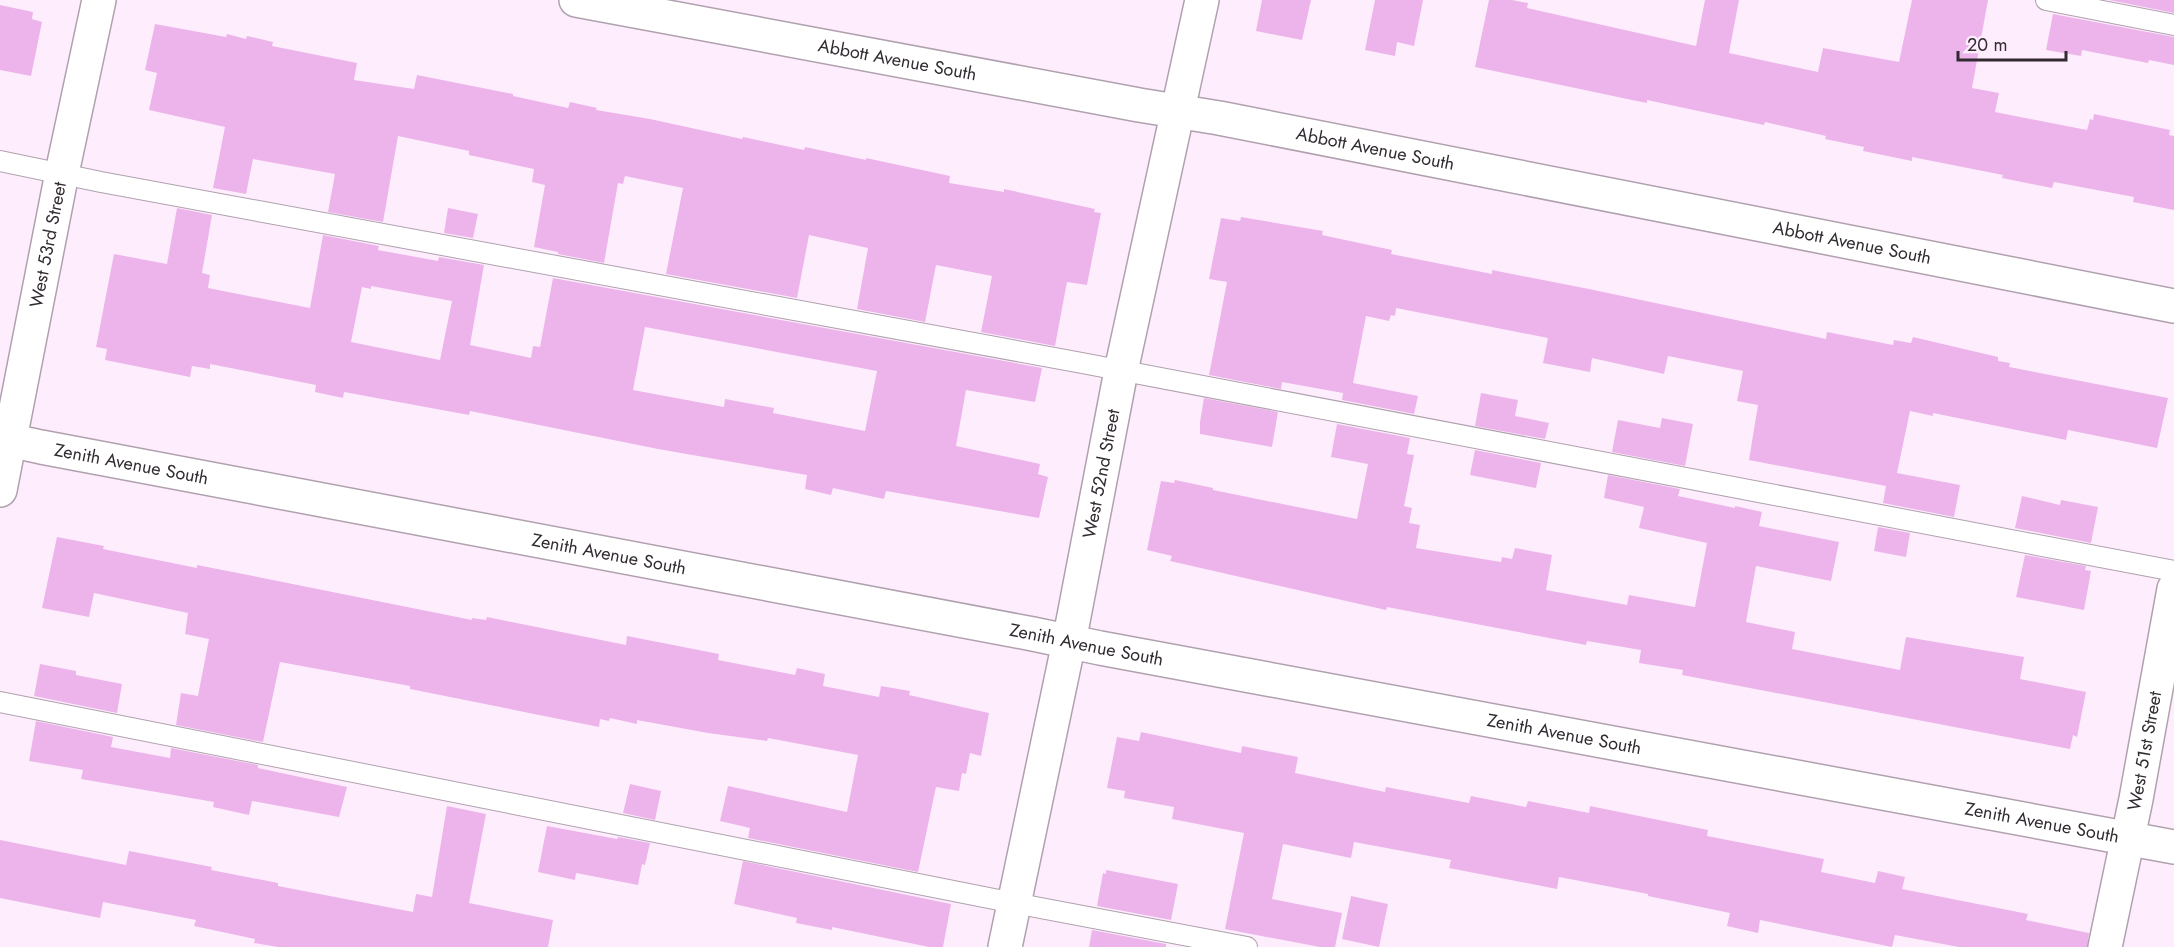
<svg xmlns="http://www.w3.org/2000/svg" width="2174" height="947" viewBox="0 0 2174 947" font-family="Jost,sans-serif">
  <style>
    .building { fill: #edb4eb; fill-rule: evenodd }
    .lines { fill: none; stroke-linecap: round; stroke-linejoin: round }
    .lane-casing { stroke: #b0a1af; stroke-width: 22 }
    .street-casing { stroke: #b0a1af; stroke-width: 36 }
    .lane { stroke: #fff; stroke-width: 20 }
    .street { stroke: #fff; stroke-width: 33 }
    .labels { text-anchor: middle; stroke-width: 4.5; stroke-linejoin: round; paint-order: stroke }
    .street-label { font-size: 18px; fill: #312b31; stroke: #feeefd }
  </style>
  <rect width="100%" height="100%" fill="#feeefd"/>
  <!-- building -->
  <path class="building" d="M1262,0H1311L1302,40L1256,31Z
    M1375,0H1423L1414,46L1397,42L1395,56L1365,50Z
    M1489,0H1512L1528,3L1527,8L1696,46L1705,0H1739L1729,53L1818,72L1823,48L1899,62L1912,0H1988L1972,88L1999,93L1995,112L2087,130L2090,119L2093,120L2094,114L2170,130L2169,135L2174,136V210L2133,202L2134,197L2054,182L2052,188L2002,178L2003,175L1912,157V161L1863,151L1864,147L1825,139L1826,136L1765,122L1764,125L1647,100V103L1632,100L1475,67Z
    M2109,0H2174V13Z
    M0,5L33,12L32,19L42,22L31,76L0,70Z
    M2053,14L2174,37V65L2149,60L2148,63L2082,50L2081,56L2046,50Z
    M155,24L226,37L227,34L246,39L247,36L273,42L272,46L357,63L354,80L414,89L417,75L513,94V96L568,108L570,102L597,108L596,110L650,119L742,139L743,137L804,150L805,147L866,160V158L950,176L949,183L1004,192V189L1095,209L1094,212L1101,213L1087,285L1067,282L1055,346L981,332L992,276L936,265L925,322L857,309L868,248L809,235L797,298L666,274L683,188L625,176L623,184L618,183L604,263L558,254V252L534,247L545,185L532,182L534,169L469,155V151L398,136L383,222L328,212L335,174L253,159L246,194L213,188L225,127L149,110L157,73L145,70Z
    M177,208L212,215L202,273L210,275L208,288L310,308L323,235L379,246L378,250L438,261L439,257L484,265L470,345L531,358L533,346L540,347L553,278L1042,368L1035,402L966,390L956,446L1040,464L1038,474L1048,477L1039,518L886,491L884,499L833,488L831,495L805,489L807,475L658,449L470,411L469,415L344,392L343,398L315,392L316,385L210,364V369L192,366L190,377L105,360L107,349L96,347L114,254L167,264ZM371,286L452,301L440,360L351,342L362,287L371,289ZM645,327L877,371L865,431L773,413L774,408L725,399L724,407L633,390Z
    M448,208L478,214L473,238L444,233Z
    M1241,217L1323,231L1322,235L1392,250L1391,254L1492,274V270L1589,289L1826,339L1827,332L1893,345L1894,340L1911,343L1913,337L1998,357V361L2010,363L2009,367L2168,398L2157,448L2068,430L2066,440L1933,413V416L1910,411L1897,473L1960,485L1954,517L1883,503L1886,486L1749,460L1758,405L1737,401L1743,371L1668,356L1664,374L1592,358L1590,372L1543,363L1548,338L1396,308L1395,316L1391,315L1389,321L1366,316L1353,383L1418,396L1414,414L1342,400L1343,393L1282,382L1281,389L1209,375L1227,282L1209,279L1221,218L1240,221Z
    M1481,393L1518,400L1515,416L1549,423L1545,439L1475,426Z
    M1204,398L1278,412L1272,447L1200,434V422Z
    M1662,418L1693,424L1685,466L1612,452L1618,420L1660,428Z
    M1337,424L1410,438L1407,454L1414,455L1404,506L1412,508L1409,523L1420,525L1416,548L1501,562L1502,557L1512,559L1515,548L1552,555L1546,590L1627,605L1629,595L1695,607L1707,543L1639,528L1644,507L1604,498L1608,475L1680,489L1678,496L1735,508V506L1762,512L1759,526L1839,542L1831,581L1756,566L1746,622L1795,632L1792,649L1900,670L1906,637L2024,657L2020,679L2086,692L2077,737L2073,735L2070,749L1682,675L1683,670L1639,663L1641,650L1587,641L1586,645L1387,607L1386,610L1170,561L1172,556L1147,550L1161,481L1174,483L1175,480L1213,488V490L1357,519L1368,464L1331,457Z
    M1475,450L1541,463L1536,488L1470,475Z
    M2022,496L2060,505L2061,500L2098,507L2091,543L2015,528Z
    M1878,527L1910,533L1906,557L1874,551Z
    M57,537L104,546L103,549L197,568V565L243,574L472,620V618L486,620L487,617L626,645L627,636L719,654L718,660L795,675L797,668L825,674L823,686L879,697L881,686L910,691L909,695L989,713L981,756L970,753L966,774L962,773L959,791L936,787L918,872L748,838L750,828L720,821L728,786L847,812L858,755L768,738L767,741L708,733L637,720V724L610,718L609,721L600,719L599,727L410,689V686L280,662L263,742L176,725L181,693L198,696L209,639L185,634L188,613L94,593L89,617L42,608Z
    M2025,555L2086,566L2085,570L2091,571L2084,610L2016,597Z
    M40,664L76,671V675L122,684L117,713L34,696Z
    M36,721L113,737L111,747L170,758L171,748L258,765V768L347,787L339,817L252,801L249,815L213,807L214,802L81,779L83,770L29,761Z
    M1141,732L1241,753L1242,746L1298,757L1295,773L1385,792L1386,787L1469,803L1471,796L1526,807L1528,801L1589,813L1590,806L1708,830L1707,836L1824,859L1821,872L1875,883L1878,871L1905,877L1902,889L2028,914L2026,920L2089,933L2087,947H1959L1895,935L1892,947L1760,920L1758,933L1727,926L1730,913L1648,896V894L1559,877L1557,889L1449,868L1451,860L1354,842L1351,858L1283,844L1272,899L1342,913L1335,947H1320L1225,929L1244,833L1172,819L1174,807L1124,798L1125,791L1107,788L1117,737L1139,741Z
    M630,784L661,791L655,820L623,813Z
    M447,806L486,814L469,903L553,920L548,947H278L254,943L255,939L194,926L196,920L103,902L100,918L0,898V840L126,865L129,851L212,867L211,870L278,883V886L413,912L416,894L432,897Z
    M547,826L617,839L618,837L650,843L645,865L642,864L638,885L576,873L575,880L538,872Z
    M743,861L951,904L943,947H929L832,927V930L796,923L797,918L734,904Z
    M1106,870L1178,884L1171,920L1097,906L1103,873L1106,874Z
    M1351,896L1388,904L1379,947L1342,939Z
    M1092,930L1166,944V947H1089Z"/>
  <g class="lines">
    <defs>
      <path id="lane" d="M2046,0L2174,25
        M0,161L101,182L1082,363L2174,571
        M0,702L1014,903L1247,947"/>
      <g id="street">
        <path id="s1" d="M576,0L1139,105L1219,118L2174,306"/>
        <path id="s2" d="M0,438L41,447L1033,634L1100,648L2174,847"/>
        <path id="s3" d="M0,490L62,173L99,0"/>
        <path id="s4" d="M1005,947L1069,642L1121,371L1202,0"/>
        <path id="s5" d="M2105,947L2136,799L2174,589"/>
      </g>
    </defs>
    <!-- lane casing -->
    <use href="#lane" class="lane-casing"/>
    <!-- street casing -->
    <use href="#street" class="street-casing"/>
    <!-- lane -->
    <use href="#lane" class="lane"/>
    <!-- street -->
    <use href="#street" class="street"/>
  </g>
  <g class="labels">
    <!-- street labels -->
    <g class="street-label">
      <text dy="6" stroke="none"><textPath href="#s1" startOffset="327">Abbott Avenue South</textPath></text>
      <text dy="6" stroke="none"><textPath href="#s1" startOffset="813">Abbott Avenue South</textPath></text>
      <text dy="6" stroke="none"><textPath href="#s1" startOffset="1299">Abbott Avenue South</textPath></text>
      <text dy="6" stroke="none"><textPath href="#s3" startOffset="250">West 53rd Street</textPath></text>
      <text dy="6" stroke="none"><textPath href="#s2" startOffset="134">Zenith Avenue South</textPath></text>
      <text dy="6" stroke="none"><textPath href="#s4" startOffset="483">West 52nd Street</textPath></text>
      <text dy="6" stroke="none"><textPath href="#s2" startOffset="620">Zenith Avenue South</textPath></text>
      <text dy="6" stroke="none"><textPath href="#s2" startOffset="1106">Zenith Avenue South</textPath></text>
      <text dy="6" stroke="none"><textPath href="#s2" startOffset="1592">Zenith Avenue South</textPath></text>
      <text dy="6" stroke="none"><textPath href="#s5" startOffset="200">West 51st Street</textPath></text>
      <text dy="6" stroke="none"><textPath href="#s2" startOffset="2078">Zenith Avenue South</textPath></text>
    </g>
  </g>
  <!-- scale -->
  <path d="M1958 51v9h108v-9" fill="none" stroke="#312b31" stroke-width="3"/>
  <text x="1967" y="51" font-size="18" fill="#312b31" stroke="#feeefd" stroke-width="4.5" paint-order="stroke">20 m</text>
</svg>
